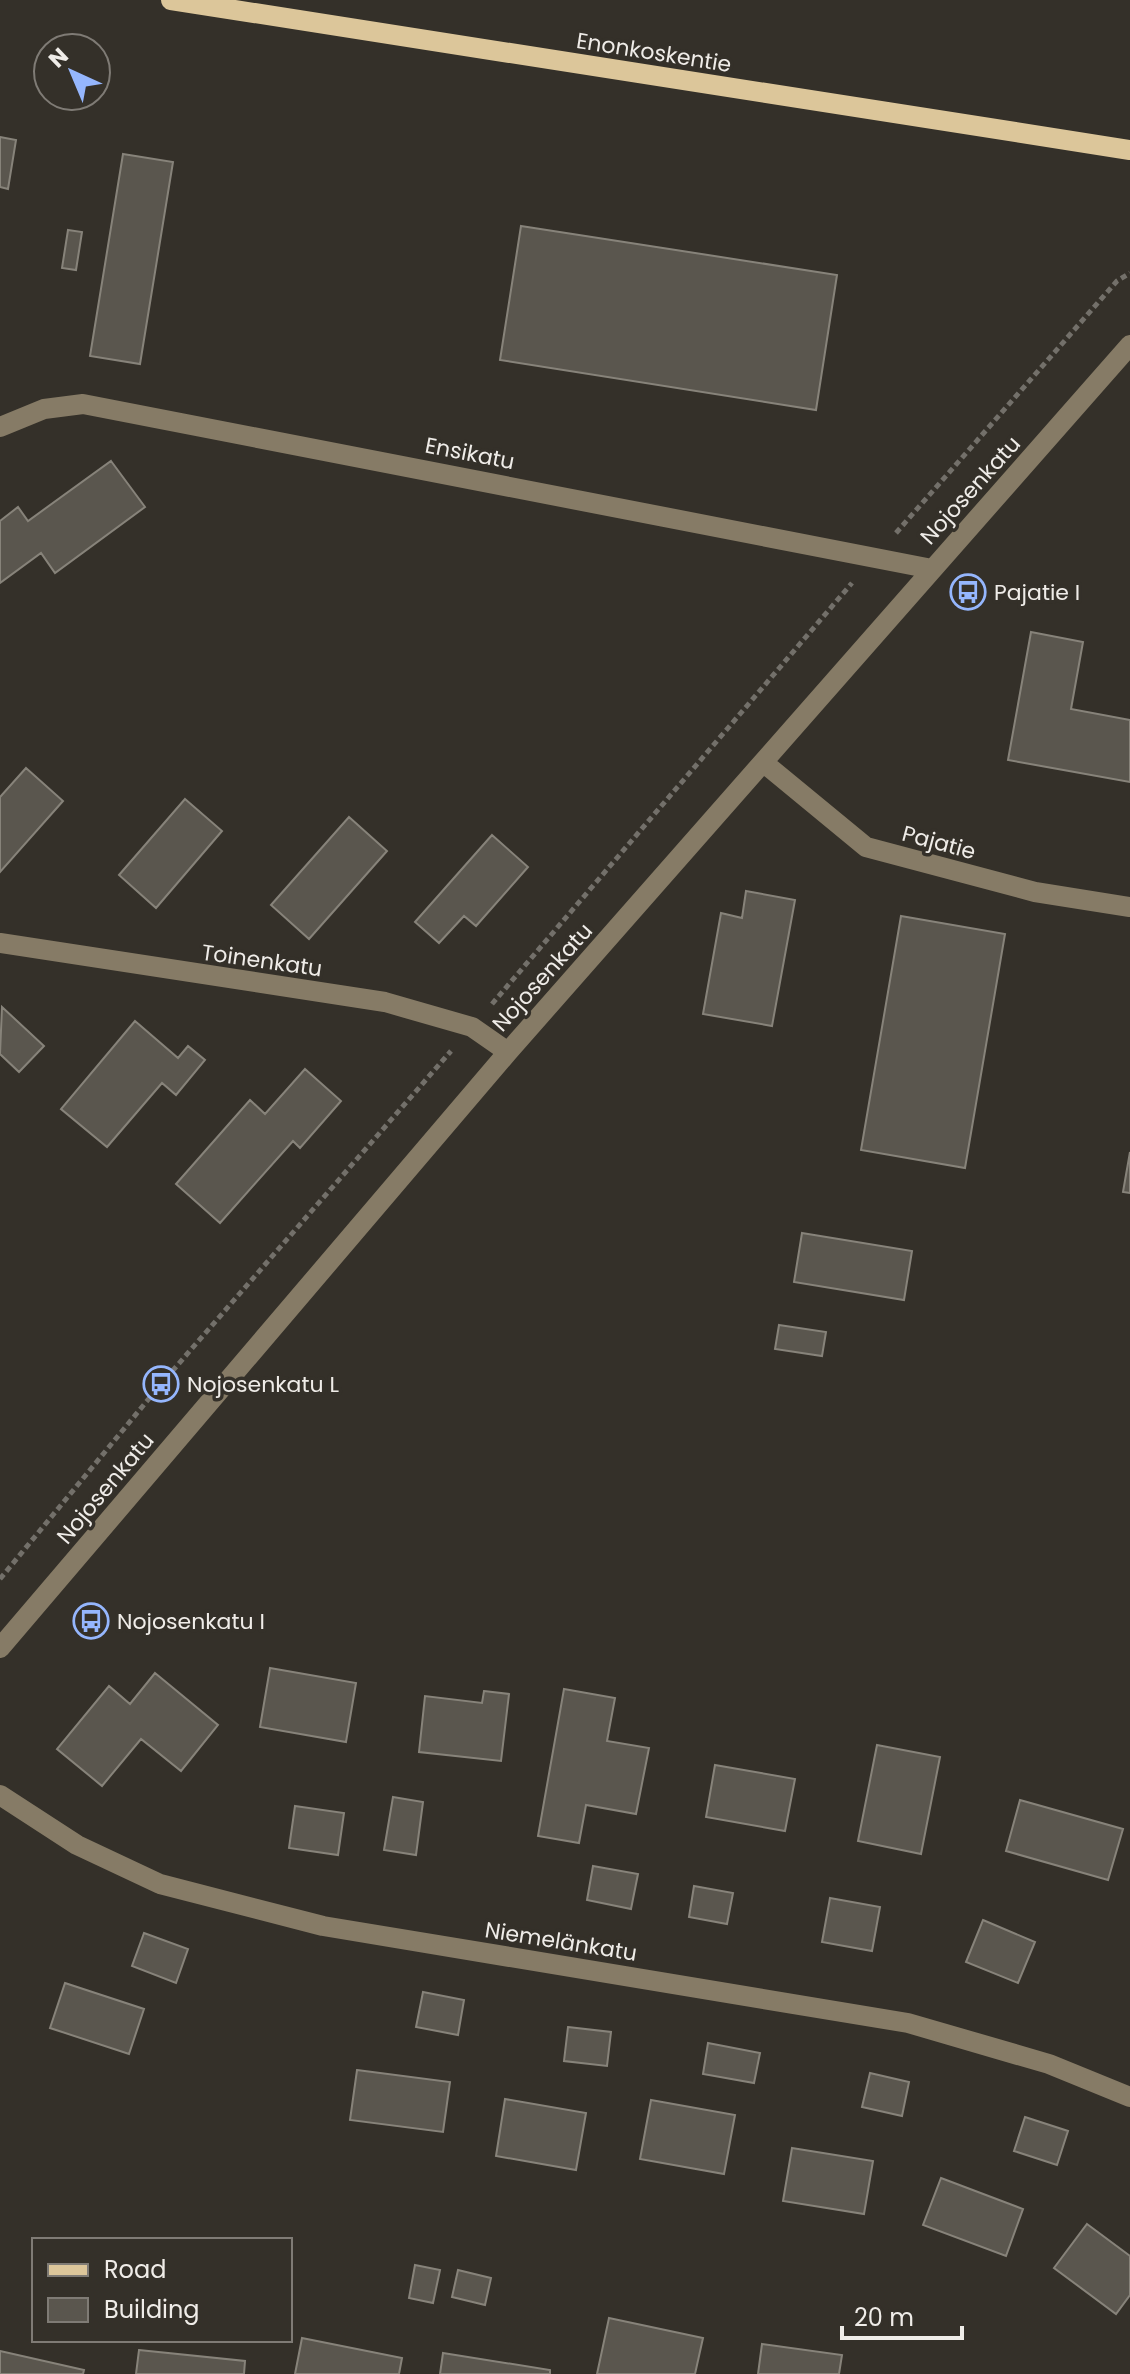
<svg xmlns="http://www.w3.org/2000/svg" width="1130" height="2374" viewBox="0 0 1130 2374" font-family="Poppins,sans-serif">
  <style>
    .building { fill: #5a564e; stroke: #87837a; stroke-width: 2 }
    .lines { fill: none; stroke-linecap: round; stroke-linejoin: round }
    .path { stroke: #73706a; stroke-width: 5; stroke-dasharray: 6 4; stroke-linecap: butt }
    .minor { stroke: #867b66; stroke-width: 20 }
    .major { stroke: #dcc69a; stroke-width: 20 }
    .labels { text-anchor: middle; stroke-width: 7; stroke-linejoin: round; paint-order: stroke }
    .street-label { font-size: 22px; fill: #efece8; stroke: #343029 }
    .poi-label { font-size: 22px; fill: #efece8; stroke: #343029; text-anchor: start }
  </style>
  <rect width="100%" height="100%" fill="#343029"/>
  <!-- building -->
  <path class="building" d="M0,137L16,140L8,189L0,187Z
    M123,154L173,162L140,364L90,356Z
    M521,226L837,275L816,410L500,360Z
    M68,230L82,232L76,270L62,268Z
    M111,461L145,507L55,573L41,553L0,583V521L18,507L28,521Z
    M1031,632L1083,642L1071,709L1130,720V782L1008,760Z
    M26,768L63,801L0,872V797Z
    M185,799L222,831L156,908L119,875Z
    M349,817L387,851L309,939L271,905Z
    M492,835L528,867L476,926L464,916L439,943L415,922Z
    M746,891L795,900L772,1026L703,1014L721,913L742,918Z
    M901,916L1005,934L965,1168L861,1150Z
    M2,1007L44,1046L19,1072L0,1054Z
    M135,1021L178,1058L188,1046L205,1060L176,1095L162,1083L107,1147L61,1109Z
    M305,1069L341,1101L300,1148L293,1141L220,1223L176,1184L250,1100L265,1114Z
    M1130,1152V1193L1123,1192Z
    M802,1233L912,1251L904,1300L794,1282Z
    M779,1325L826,1332L822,1356L775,1349Z
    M270,1668L356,1683L346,1742L260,1727Z
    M155,1673L218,1725L181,1771L141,1739L102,1786L57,1749L109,1686L130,1704Z
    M564,1689L615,1698L607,1741L649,1748L636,1814L586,1805L579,1843L538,1836Z
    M484,1691L509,1694L501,1761L419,1752L425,1696L482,1703Z
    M877,1745L940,1757L921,1854L858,1841Z
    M715,1765L795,1779L785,1831L706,1817Z
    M393,1797L423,1802L416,1855L384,1850Z
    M1020,1800L1123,1829L1108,1880L1006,1851Z
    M295,1806L344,1813L338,1855L289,1848Z
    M593,1866L638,1874L631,1909L587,1900Z
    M694,1886L733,1893L727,1924L689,1917Z
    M830,1898L880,1907L872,1951L822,1942Z
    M983,1920L1035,1942L1018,1983L966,1962Z
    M144,1933L188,1949L176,1983L132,1966Z
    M65,1983L144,2009L129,2054L50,2028Z
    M423,1992L464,2000L458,2035L416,2027Z
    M568,2027L611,2032L607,2066L564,2061Z
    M708,2043L760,2053L754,2083L703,2074Z
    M357,2070L450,2082L443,2132L350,2120Z
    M870,2073L909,2082L902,2116L862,2107Z
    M505,2099L586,2113L576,2170L496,2156Z
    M651,2100L735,2115L724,2174L640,2159Z
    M1025,2117L1068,2131L1057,2165L1014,2151Z
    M792,2148L873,2161L864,2214L783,2201Z
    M941,2178L1023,2209L1006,2256L923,2225Z
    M1087,2224L1130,2256V2295L1116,2314L1054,2268Z
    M415,2265L440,2270L433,2303L409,2298Z
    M458,2270L491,2278L485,2305L452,2297Z
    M609,2318L703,2338L695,2374H597Z
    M302,2338L402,2358L399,2374H295Z
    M762,2344L842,2355L839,2374H758Z
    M139,2350L245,2361L244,2374H136Z
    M0,2351L84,2370L83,2374H0Z
    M443,2353L550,2370V2374H440Z"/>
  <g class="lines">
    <!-- path -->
    <path class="path" d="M896,533L1117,281L1130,273
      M492,1004L852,583
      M0,1579L161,1384L451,1051"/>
    <!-- minor -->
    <path class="minor" d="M0,427L44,409L83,404L932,569
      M764,763L866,847L1035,892L1130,907
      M0,943L385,1002L472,1027L508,1052
      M0,1648L508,1052L1130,345
      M0,1795L77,1845L160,1884L323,1926L908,2023L1049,2064L1130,2097"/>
    <!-- major -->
    <path class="major" d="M171,0L1130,150"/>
  </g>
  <!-- icons -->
  <defs>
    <symbol id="bus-ring" viewBox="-11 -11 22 22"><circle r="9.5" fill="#343029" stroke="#95b6fd" stroke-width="1.5"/><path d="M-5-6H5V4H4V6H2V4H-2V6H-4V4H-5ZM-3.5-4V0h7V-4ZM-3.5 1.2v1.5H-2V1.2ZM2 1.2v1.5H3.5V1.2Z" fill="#95b6fd"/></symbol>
  </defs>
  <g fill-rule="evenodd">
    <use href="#bus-ring" x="948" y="572" width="40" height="40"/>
    <use href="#bus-ring" x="141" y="1364" width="40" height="40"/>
    <use href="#bus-ring" x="71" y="1601" width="40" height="40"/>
  </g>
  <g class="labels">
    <!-- street labels -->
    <g class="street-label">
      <text transform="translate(654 52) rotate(9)" y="8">Enonkoskentie</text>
      <text transform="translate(470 453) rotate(11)" y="8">Ensikatu</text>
      <text transform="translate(970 490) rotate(-48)" y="8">Nojosenkatu</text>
      <text transform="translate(939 842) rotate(15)" y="8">Pajatie</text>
      <text transform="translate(262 960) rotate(8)" y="8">Toinenkatu</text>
      <text transform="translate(542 977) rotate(-48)" y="8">Nojosenkatu</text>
      <text transform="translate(105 1488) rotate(-50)" y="8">Nojosenkatu</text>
      <text transform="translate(561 1941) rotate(9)" y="8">Niemelänkatu</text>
    </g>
    <!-- poi labels -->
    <g class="poi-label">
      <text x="994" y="600">Pajatie I</text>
      <text x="187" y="1392">Nojosenkatu L</text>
      <text x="117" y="1629">Nojosenkatu I</text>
    </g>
  </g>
  <!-- legend -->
  <rect x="32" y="2238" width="260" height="104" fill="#343029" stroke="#7f7b75" stroke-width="2"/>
  <rect x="48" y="2264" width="40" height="12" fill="#dcc69a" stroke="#7f7b75" stroke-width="2"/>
  <text x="104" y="2278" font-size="24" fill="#efece8">Road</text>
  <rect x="48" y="2298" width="40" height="24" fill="#5a564e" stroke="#7f7b75" stroke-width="2"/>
  <text x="104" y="2318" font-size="24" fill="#efece8">Building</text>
  <!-- north arrow -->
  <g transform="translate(72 72) rotate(316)"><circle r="38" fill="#343029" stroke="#7f7b75" stroke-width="2"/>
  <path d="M0-6L14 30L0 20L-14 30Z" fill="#95b6fd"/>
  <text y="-12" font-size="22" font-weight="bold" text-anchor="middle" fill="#efece8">N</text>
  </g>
  <!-- scale -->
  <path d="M842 2326v12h120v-12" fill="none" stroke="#efece8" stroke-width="4"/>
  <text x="854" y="2326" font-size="24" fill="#efece8" stroke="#343029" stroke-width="6" paint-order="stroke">20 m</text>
</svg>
